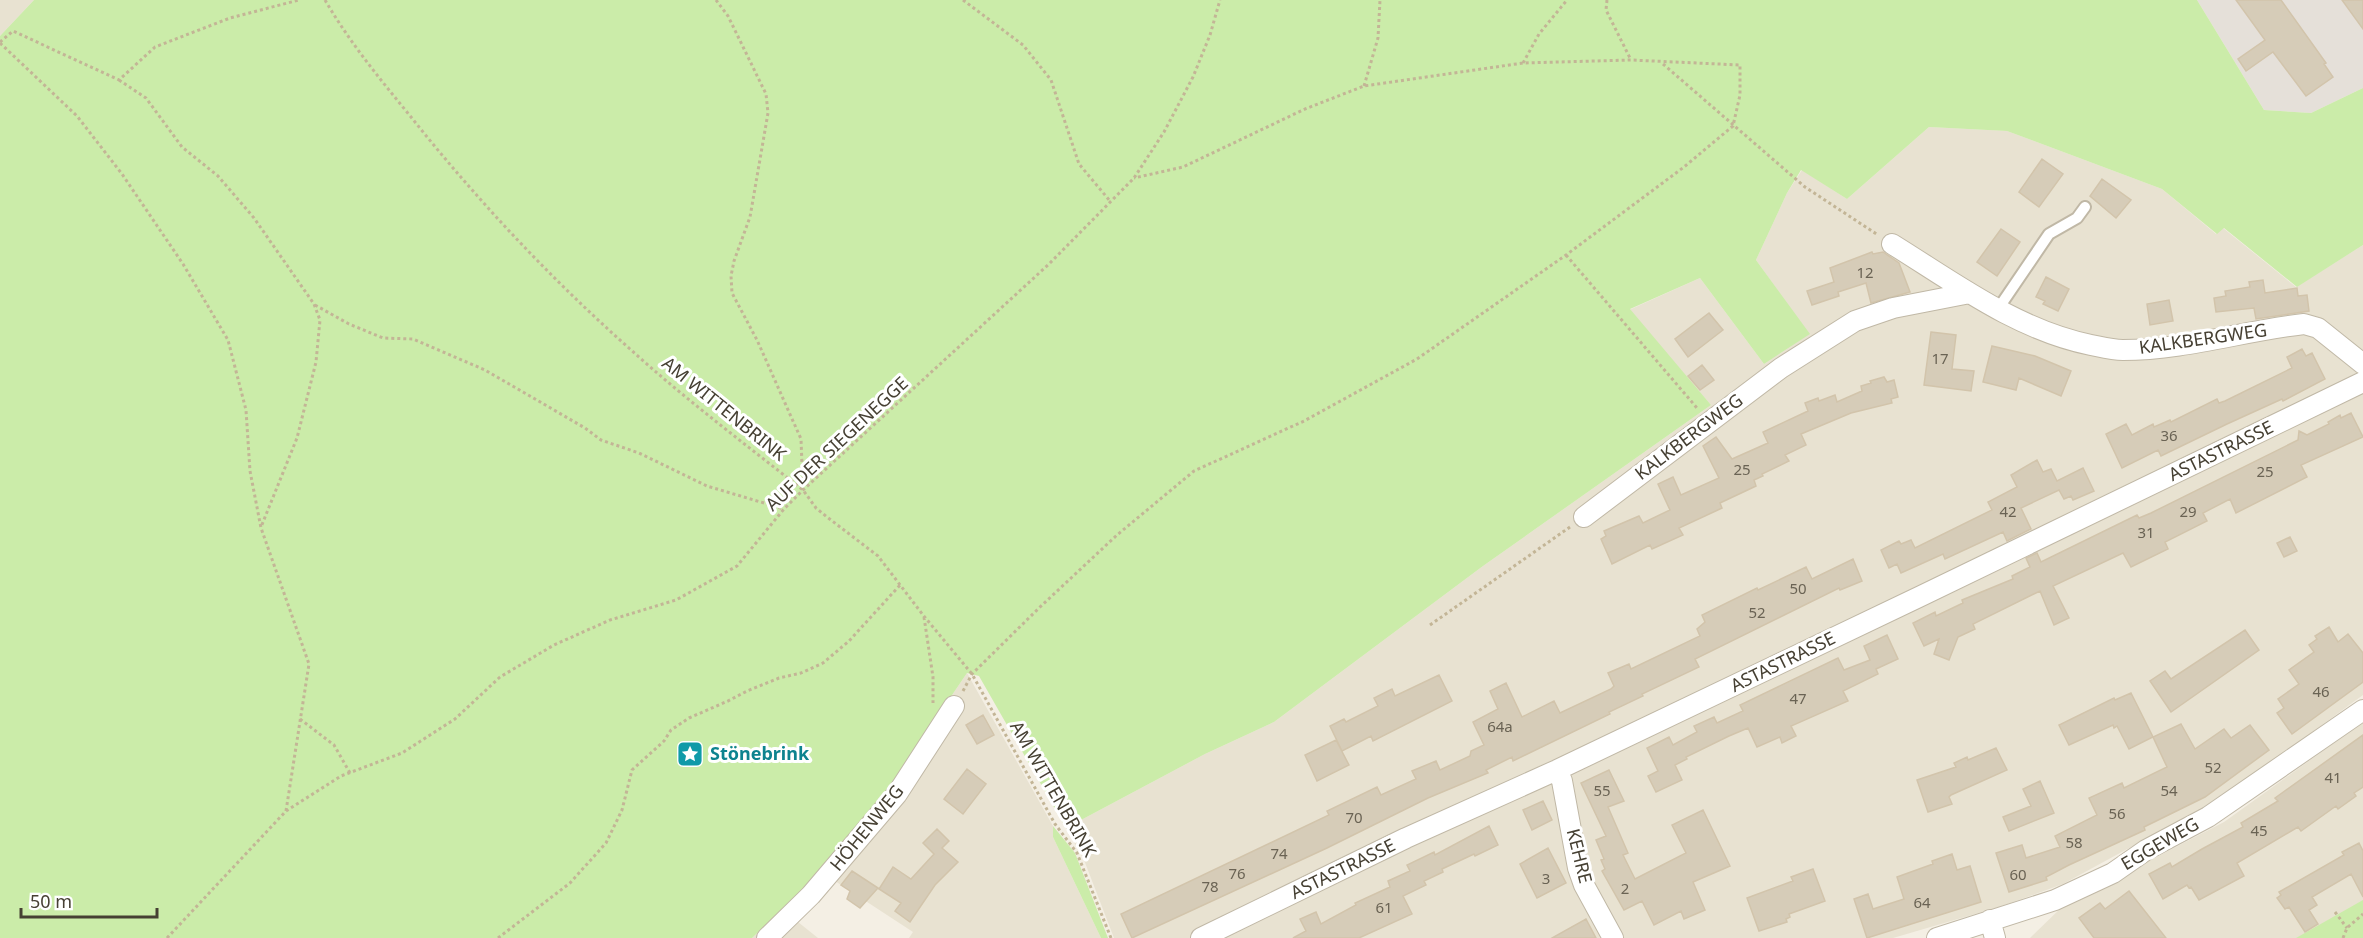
<svg xmlns="http://www.w3.org/2000/svg" width="2363" height="938" viewBox="0 0 2363 938" font-family="'Noto Sans',sans-serif">
  <style>
    .residential { fill: #e8e2d1 }
    .industrial { fill: #e5e0d9 }
    .green { fill: #cbeca9 }
    .building { fill: #d6ccb8; stroke: #d2c4ab; stroke-width: 1.5 }
    .lines { fill: none; stroke-linecap: round; stroke-linejoin: round }
    .lane-casing { stroke: #c0b8a6; stroke-width: 14 }
    .street-casing { stroke: #c0b8a6; stroke-width: 22 }
    .path { stroke: #c3b596; stroke-width: 3; stroke-dasharray: 3 3; stroke-linecap: butt }
    .lane { stroke: #fff; stroke-width: 10 }
    .street { stroke: #fff; stroke-width: 20 }
    .labels { text-anchor: middle; stroke-width: 6; stroke-linejoin: round; paint-order: stroke }
    .number-label { font-size: 15px; fill: #6a6354 }
    .street-label { font-size: 18px; fill: #464033; stroke: #fff }
    .culture-label { font-size: 18px; font-weight: bold; fill: #0d838f; stroke: #fff; text-anchor: start }
  </style>
  <rect width="100%" height="100%" fill="#f4efe4"/>
  <!-- residential -->
  <path class="residential" d="M0,0H34L0,36Z
    M1929,127L2007,131L2162,189L2216,234L2223,228L2296,287L2363,245V695L2278,757L2199,810L2063,884L1999,907L1893,938H1114L1084,860L1066,828L1205,754L1274,722L1483,566L1711,405L1629,310L1700,278L1764,364L1809,334L1756,260L1787,193L1802,170L1847,199Z
    M967,673L1053,826V837L1101,938H909L913,932L835,881L798,922L818,938H752L801,890L891,785Z
    M2363,722V938H2030L2064,905L2224,822Z"/>
  <!-- industrial -->
  <path class="industrial" d="M2197,0H2363V88L2311,113L2264,110Z"/>
  <!-- green -->
  <path class="green" d="M34,0H2197L2264,110L2311,113L2363,88V245L2297,287L2224,228L2217,234L2162,189L2007,131L1929,127L1847,199L1801,170L1787,193L1756,260L1810,334L1764,364L1700,278L1630,309L1711,405L1483,566L1274,722L1205,754L1066,828L979,676L967,673L891,785L801,891L752,938H0V36Z
    M1053,826L1075,853L1108,938H1101L1053,837Z
    M2363,900V938H2296Z"/>
  <!-- building -->
  <path class="building" d="M2236,0H2281L2326,63L2324,64L2333,77L2306,96L2273,52L2246,71L2238,59L2265,40Z
    M2342,0H2363V29Z
    M2042,159L2063,174L2039,207L2019,192Z
    M2102,179L2131,200L2116,218L2090,196Z
    M2001,229L2020,242L1997,276L1977,262Z
    M1872,252L1873,254L1883,252L1899,263L1910,292L1871,303L1866,283L1838,292L1839,296L1812,305L1807,291L1834,282L1830,268Z
    M2046,277L2069,289L2058,311L2043,304L2045,301L2036,297Z
    M2263,280L2265,293L2297,288L2298,296L2307,295L2309,311L2256,319L2254,308L2216,312L2214,298L2226,296L2225,291L2250,287L2249,282Z
    M2169,300L2173,321L2150,325L2147,304Z
    M1709,313L1723,330L1688,357L1675,339Z
    M1931,332L1956,335L1952,369L1974,371L1971,391L1924,385Z
    M1992,346L2035,356L2071,371L2061,396L2019,378L2016,390L1983,382Z
    M2302,349L2306,356L2312,353L2325,379L2283,401L2282,399L2227,424L2161,456L2158,450L2122,468L2106,434L2126,424L2132,435L2153,424L2154,427L2170,420L2171,422L2217,399L2219,403L2225,401L2292,368L2287,357Z
    M1702,365L1714,380L1700,390L1688,376Z
    M1884,377L1887,382L1894,380L1898,397L1891,399L1892,403L1851,413L1801,434L1806,445L1785,455L1789,461L1762,474L1763,476L1754,480L1756,486L1720,503L1722,508L1679,528L1683,535L1652,549L1650,545L1612,564L1601,539L1606,536L1604,531L1639,516L1643,523L1670,510L1658,484L1673,477L1681,495L1719,478L1703,446L1716,437L1732,459L1768,443L1763,432L1808,411L1805,403L1818,398L1819,401L1835,395L1837,402L1862,391L1861,386L1871,383L1870,381Z
    M2351,413L2363,437L2301,465L2307,477L2236,513L2230,499L2203,513L2207,521L2165,542L2168,549L2131,567L2123,553L2053,586L2069,618L2054,625L2040,591L1973,624L1975,629L1958,637L1949,660L1934,654L1939,639L1924,646L1913,623L1935,612L1936,616L1963,603L1962,600L2013,579L2012,576L2030,567L2026,558L2037,553L2041,562L2137,515L2139,518L2151,513L2298,440L2299,431L2307,435L2329,424L2328,422L2340,415L2341,418Z
    M2037,460L2043,472L2051,469L2057,481L2083,468L2094,491L2073,500L2071,496L2064,499L2059,490L2021,508L2031,529L2007,541L2003,532L1945,559L1943,554L1901,573L1897,564L1889,568L1881,550L1899,541L1901,544L1911,540L1915,548L1992,510L1988,502L2017,487L2011,475Z
    M2290,537L2297,551L2284,557L2277,543Z
    M1853,559L1862,581L1840,590L1839,588L1695,659L1699,667L1642,694L1643,696L1609,712L1610,714L1513,761L1512,757L1486,770L1488,773L1428,798L1327,848L1132,938L1121,914L1329,815L1327,811L1377,787L1381,795L1416,779L1412,771L1436,761L1440,770L1470,756L1471,751L1484,745L1473,722L1498,709L1490,691L1506,683L1522,717L1554,701L1560,713L1611,689L1614,686L1608,673L1629,664L1631,669L1700,636L1697,629L1705,622L1702,615L1757,588L1758,590L1806,567L1812,579Z
    M2329,627L2338,642L2348,634L2363,653V682L2292,734L2277,713L2284,708L2278,699L2299,684L2289,670L2314,652L2309,645L2317,639L2315,636Z
    M2245,630L2259,650L2171,712L2150,681L2165,671L2171,679Z
    M1887,635L1898,659L1876,669L1878,674L1843,691L1848,701L1791,726L1796,736L1782,743L1780,737L1757,747L1748,728L1729,736L1686,757L1687,759L1675,765L1682,780L1656,792L1648,776L1658,771L1647,748L1669,737L1673,745L1697,732L1694,726L1714,717L1717,723L1743,711L1740,705L1838,658L1844,670L1870,660L1864,646Z
    M1439,675L1452,701L1373,741L1371,736L1342,751L1330,726L1344,719L1346,722L1378,706L1374,698L1392,689L1395,696Z
    M2131,693L2153,737L2129,749L2117,726L2114,728L2113,725L2069,745L2059,725L2114,698L2115,700Z
    M983,715L994,735L977,744L966,725Z
    M2181,724L2195,749L2224,729L2231,738L2250,725L2269,750L2205,797L2144,827L2145,830L2069,865L2046,877L2047,880L2009,892L1996,853L2022,845L2026,858L2060,847L2055,836L2097,815L2089,798L2122,783L2124,788L2167,767L2153,737Z
    M2363,735V787L2354,793L2356,796L2338,809L2336,806L2301,831L2298,827L2237,863L2244,876L2199,900L2191,887L2189,888L2187,885L2163,899L2149,874L2170,863L2172,867L2202,849L2243,827L2241,823L2278,801L2275,798Z
    M1336,740L1349,765L1317,781L1305,755Z
    M1996,748L2007,770L1951,795L1949,797L1952,804L1928,812L1917,780L1956,767L1954,763L1967,757L1968,760Z
    M967,769L986,784L963,814L944,799Z
    M1609,770L1624,801L1608,807L1628,853L1623,855L1635,879L1686,853L1672,825L1703,810L1730,866L1693,882L1705,910L1684,919L1681,911L1654,925L1642,901L1624,910L1602,871L1605,869L1601,860L1604,859L1596,840L1606,836L1581,783Z
    M2040,781L2054,813L2009,831L2003,817L2031,806L2023,789Z
    M1543,801L1552,820L1532,830L1523,810Z
    M1489,826L1498,845L1475,856L1474,854L1442,869L1443,872L1424,881L1426,885L1403,896L1412,914L1359,938H1293L1306,931L1300,919L1316,912L1321,924L1356,905L1355,903L1390,887L1388,881L1410,871L1407,865L1434,852L1435,855Z
    M937,829L949,841L942,848L958,862L935,885L910,922L895,911L901,903L879,889L893,867L911,879L934,854L923,843Z
    M2359,843L2363,851V897L2351,874L2312,897L2317,905L2309,910L2318,924L2305,932L2289,907L2285,909L2277,898L2281,895L2279,892L2344,855L2342,852Z
    M1548,848L1566,883L1537,898L1520,864Z
    M1952,854L1957,870L1970,866L1981,902L1867,938L1854,899L1868,894L1873,909L1904,899L1897,877L1933,864L1932,861Z
    M1813,869L1825,901L1789,914L1790,917L1786,919L1787,922L1759,931L1747,898L1793,881L1791,877Z
    M852,871L878,888L860,908L847,899L850,891L841,885Z
    M2129,891L2166,938H2094L2079,918L2100,903L2105,909Z
    M1586,919L1596,938H1552Z"/>
  <g class="lines">
    <defs>
      <path id="lane" d="M1998,309L2049,234L2077,218L2085,207"/>
      <path id="street" d="M1892,244C1955,283 2017,330 2091,345C2101,347 2112,350 2123,350C2184,350 2243,331 2304,324L2318,328L2363,364
        M1584,517L1781,368L1855,321L1893,308L1970,293
        M1557,770L1562,781L1578,868L1584,885L1613,938
        M1990,920L1995,938
        M767,938L811,895L897,794L954,706
        M1201,938L1406,838L1557,770L1921,596L2363,382
        M1937,938L2055,900L2113,873L2146,850L2208,817L2363,710"/>
    </defs>
    <!-- lane casing -->
    <use href="#lane" class="lane-casing"/>
    <!-- street casing -->
    <use href="#street" class="street-casing"/>
    <!-- path -->
    <path class="path" d="M325,0C350,43 380,79 411,117C478,201 550,278 630,349C685,399 745,444 803,490L816,508L827,517L878,556L923,615L972,674L1055,824L1077,853L1111,938
      M716,0L728,16L766,94L768,113L750,217L734,261L731,276L732,293L757,340L801,439L803,490
      M963,0L1023,45L1051,80L1079,164L1110,201
      M1607,0L1606,10L1631,60
      M0,42L13,31L119,80L155,47L230,18L299,0
      M0,43L77,116L122,174L183,264L228,340L246,410L250,471L261,528L309,664L286,811
      M1523,63L1539,34L1567,0
      M1663,64L1805,187L1878,235
      M119,80L146,98L182,147L218,176L254,218L314,304L320,320L316,362L297,438L261,527
      M1364,86L1378,38L1380,0
      M1566,255L1697,408
      M315,305L349,324L383,338L413,339L485,370L585,428L601,440L639,453L707,486L784,509
      M924,617L933,677V703
      M1430,625L1570,527
      M963,691L972,674L1039,608L1117,535L1194,471L1304,421L1417,359L1566,255L1684,167L1733,126L1740,95V65L1631,60L1523,63L1364,86L1305,109L1183,167L1134,178
      M300,719L334,745L350,773
      M2335,912L2347,928
      M167,938L286,811L341,776L402,753L455,719L500,677L554,645L610,620L676,600L737,566L784,509L803,490L1049,264L1134,178L1164,132L1193,77L1210,35L1220,0
      M498,938L570,883L606,843L622,810L632,770L664,741L671,730L689,718L728,701L747,691L779,678L801,673L823,663L849,641L901,584
      M2343,938L2347,928L2363,914"/>
    <!-- lane -->
    <use href="#lane" class="lane"/>
    <!-- street -->
    <use href="#street" class="street"/>
  </g>
  <!-- icons -->
  <defs>
    <symbol id="sight-square" viewBox="-11 -11 22 22"><rect x="-9" y="-9" width="18" height="18" rx="4" fill="#0f9aa8" stroke="#fff"/><path d="M0-6L1.8-2.2L6-1.7L2.9 1.2L3.7 5.4L0 3.3L-3.7 5.4L-2.9 1.2L-6-1.7L-1.8-2.2Z" fill="#fff"/></symbol>
  </defs>
  <g fill-rule="evenodd">
    <use href="#sight-square" x="675" y="739" width="30" height="30"/>
  </g>
  <g class="labels">
    <!-- number labels -->
    <g class="number-label">
      <text x="1865" y="278">12</text>
      <text x="1940" y="364">17</text>
      <text x="2169" y="441">36</text>
      <text x="1742" y="475">25</text>
      <text x="2265" y="477">25</text>
      <text x="2008" y="517">42</text>
      <text x="2188" y="517">29</text>
      <text x="2146" y="538">31</text>
      <text x="1798" y="594">50</text>
      <text x="1757" y="618">52</text>
      <text x="2321" y="697">46</text>
      <text x="1798" y="704">47</text>
      <text x="1500" y="732">64a</text>
      <text x="2213" y="773">52</text>
      <text x="2333" y="783">41</text>
      <text x="1602" y="796">55</text>
      <text x="2169" y="796">54</text>
      <text x="2117" y="819">56</text>
      <text x="1354" y="823">70</text>
      <text x="2259" y="836">45</text>
      <text x="2074" y="848">58</text>
      <text x="1279" y="859">74</text>
      <text x="1237" y="879">76</text>
      <text x="2018" y="880">60</text>
      <text x="1546" y="884">3</text>
      <text x="1210" y="892">78</text>
      <text x="1625" y="894">2</text>
      <text x="1922" y="908">64</text>
      <text x="1384" y="913">61</text>
    </g>
    <!-- street labels -->
    <g class="street-label">
      <text transform="translate(2203 339) rotate(-8)" y="6">KALKBERGWEG</text>
      <text transform="translate(724 409) rotate(39)" y="6">AM WITTENBRINK</text>
      <text transform="translate(1689 437) rotate(-37)" y="6">KALKBERGWEG</text>
      <text transform="translate(837 444) rotate(-43)" y="6">AUF DER SIEGENEGGE</text>
      <text transform="translate(2221 451) rotate(-26)" y="6">ASTASTRASSE</text>
      <text transform="translate(1783 662) rotate(-26)" y="6">ASTASTRASSE</text>
      <text transform="translate(1053 789) rotate(60)" y="6">AM WITTENBRINK</text>
      <text transform="translate(867 828) rotate(-51)" y="6">HÖHENWEG</text>
      <text transform="translate(2160 844) rotate(-30)" y="6">EGGEWEG</text>
      <text transform="translate(1579 856) rotate(76)" y="6">KEHRE</text>
      <text transform="translate(1343 869) rotate(-26)" y="6">ASTASTRASSE</text>
    </g>
    <!-- culture labels -->
    <g class="culture-label">
      <text x="710" y="760">Stönebrink</text>
    </g>
  </g>
  <!-- scale -->
  <path d="M21 908v9h136v-9" fill="none" stroke="#464033" stroke-width="3"/>
  <text x="30" y="908" font-size="18" fill="#464033" stroke="#ffffff" stroke-width="4.5" paint-order="stroke">50 m</text>
</svg>
